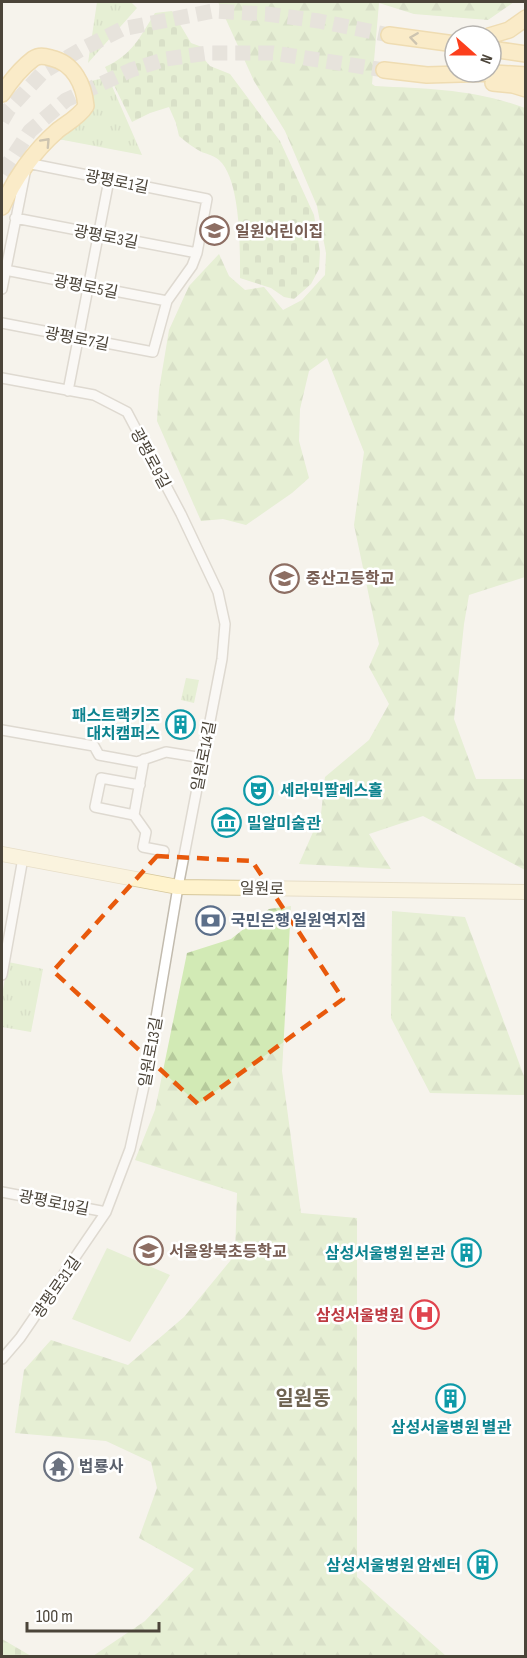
<svg xmlns="http://www.w3.org/2000/svg" width="527" height="1658" viewBox="0 0 527 1658" font-family="'Sofia Sans Condensed','Noto Sans KR',sans-serif">
  <style>
    .grass { fill: #d2eab5 }
    .forest { fill: url(#forest-firs) }
    .cemetery { fill: url(#cemetery-stones) }
    .park { fill: url(#park-tufts) }
    .lines { fill: none; stroke-linecap: round; stroke-linejoin: round }
    .primary-tunnel { stroke: #d4d0c8; stroke-width: 15; stroke-dasharray: 15 8; stroke-linecap: butt }
    .street-casing { stroke: #c2bbae; stroke-width: 12 }
    .secondary-casing { stroke: #d6c79b; stroke-width: 16 }
    .primary-casing { stroke: #e6c16a; stroke-width: 18 }
    .street { stroke: #fff; stroke-width: 9 }
    .secondary { stroke: #fff3cd; stroke-width: 14 }
    .primary { stroke: #ffe39c; stroke-width: 15 }
    .oneway { stroke: #9c8c66 }
    .marked { fill: none; stroke: #e8590c; stroke-width: 4.5; stroke-dasharray: 12 8; stroke-linejoin: round }
    .labels { text-anchor: middle; stroke-width: 5; stroke-linejoin: round; paint-order: stroke }
    .street-label { font-size: 16px; fill: #4b4439; stroke: #fff }
    .education-label { font-size: 16px; font-weight: bold; fill: #785e54; stroke: #fff; text-anchor: start }
    .culture-label { font-size: 16px; font-weight: bold; fill: #0d838f; stroke: #fff; text-anchor: end }
    .service-label { font-size: 16px; font-weight: bold; fill: #4e5e75; stroke: #fff; text-anchor: start }
    .health-label { font-size: 16px; font-weight: bold; fill: #be3a42; stroke: #fff; text-anchor: end }
    .worship-label { font-size: 16px; font-weight: bold; fill: #5b616d; stroke: #fff; text-anchor: start }
    .quarter-label { font-size: 20px; font-weight: bold; fill: #6e6250; stroke: #fff }
  </style>
  <defs>
    <pattern id="forest-firs" width="22" height="20" patternUnits="userSpaceOnUse" patternTransform="scale(1.5)"><rect width="22" height="20" fill="#d2eab5"/><path d="M5 1l3.5 6h-7zM16 11l3.5 6h-7z" fill="#b6ca9c"/></pattern>
    <pattern id="cemetery-stones" width="16" height="16" patternUnits="userSpaceOnUse" patternTransform="scale(1.5)"><rect width="16" height="16" fill="#d2eab5"/><path d="M2 7V4a2 2 0 0 1 4 0v3zM10 15v-3a2 2 0 0 1 4 0v3z" fill="#b6ca9c"/></pattern>
    <pattern id="park-tufts" width="24" height="20" patternUnits="userSpaceOnUse" patternTransform="scale(1.5)"><rect width="24" height="20" fill="#d2eab5"/><path d="M3 7l-1-3M5 7V3M7 7l1-3M15 17l-1-3M17 17v-4M19 17l1-3" fill="none" stroke="#b6ca9c"/></pattern>
  </defs>
  <rect width="100%" height="100%" fill="#f6f3ec"/>
  <!-- grass -->
  <path class="grass" d="M107,1248L170,1275L130,1342L72,1319Z"/>
  <!-- forest -->
  <path class="forest" d="M218,2H514L488,20L414,14L379,3L372,84L375,86C430,89 473,89 525,108V577L469,595L464,624L454,719L476,779H525V870L423,816L369,834L391,869L299,864L321,814L325,777L369,740L389,704L369,667L379,644L354,525L364,452L327,358L309,371L300,409L299,441L309,478L292,493L246,525L223,519L201,521L157,421L159,390L169,330L189,286L219,254L229,276L245,290L264,287L283,310L302,300L325,275L326,253L317,206L285,131L254,81Z
    M291,906L282,1071L301,1213L357,1218V1577L446,1656H93L145,1621L194,1569L139,1538L157,1488L151,1462L106,1441L15,1433L24,1370L51,1340L128,1365L184,1317L235,1255L237,1193L135,1160L155,1110L187,953L231,939L269,909Z
    M392,911L465,917L525,1079V1095L430,1093L391,1018Z"/>
  <!-- cemetery -->
  <path class="cemetery" d="M172,11L191,43L202,47L204,59L210,66L230,74L280,141L314,215L320,252L319,269L311,284L294,299L284,297L271,288L240,278C240,248 241,180 219,160C212,154 204,154 198,150C191,146 185,141 179,136L176,123L169,107L150,113L132,122L105,67C133,54 139,38 155,13Z
    M2,1639L31,1656H2Z"/>
  <!-- park -->
  <path class="park" d="M97,2H131L137,8L88,63Z
    M108,77L142,155L58,139L90,114L91,81Z
    M186,678L199,680L194,703L181,700Z
    M8,962L43,969L31,1032L2,1027V995Z"/>
  <g class="lines">
    <!-- primary-tunnel -->
    <path class="primary-tunnel" d="M2,121L9,109L43,72L80,50L122,29L213,11L267,14L319,21L389,35
      M2,173L30,131L66,100L131,70L166,59L208,53H273L384,70"/>
    <defs>
      <path id="street" d="M15,218L197,253
        M5,270L167,301
        M2,289L27,163L207,199L197,253L192,266L167,301L153,352L2,323
        M2,378L94,395L127,412L181,514L218,592L225,624L222,659L178,887L146,1077L130,1149L106,1212L20,1338L2,1359
        M68,391L109,180
        M2,730L94,746L99,755L137,762L166,752L203,758
        M140,785L101,778L95,807L134,815L144,759
        M134,815L146,832L143,847L164,851
        M2,975L23,858
        M2,1192L106,1212"/>
      <path id="secondary" d="M2,854L178,887L526,892"/>
      <path id="primary" d="M389,35L455,44
        M489,36L509,30L526,18
        M491,49L526,54
        M384,70L427,75L494,73L526,75
        M493,83L513,85L526,89
        M2,94C10,82 21,68 33,59C39,55 44,56 51,58C74,63 84,85 86,106C79,117 67,123 57,131C34,151 14,179 2,207"/>
    </defs>
    <!-- street casing -->
    <use href="#street" class="street-casing"/>
    <!-- secondary casing -->
    <use href="#secondary" class="secondary-casing"/>
    <!-- primary casing -->
    <use href="#primary" class="primary-casing"/>
    <!-- street -->
    <use href="#street" class="street"/>
    <!-- secondary -->
    <use href="#secondary" class="secondary"/>
    <!-- primary -->
    <use href="#primary" class="primary"/>
  </g>
  <!-- one-way arrows -->
  <defs><path id="oneway-chevron" d="M-2-3.5L2.5 0L-2 3.5" fill="none" stroke-width="1.6" stroke-linecap="round" stroke-linejoin="round" transform="scale(1.5)"/></defs>
  <g class="oneway">
    <use href="#oneway-chevron" transform="translate(414 38) rotate(-172)"/>
    <use href="#oneway-chevron" transform="translate(46 142) rotate(-47)"/>
  </g>
  <!-- marked area -->
  <path d="M0 0H527V1658H0ZM157,856L252,861L343,999L198,1104L53,971Z" fill="#f6f3ec" fill-opacity=".55" fill-rule="evenodd"/>
  <path class="marked" d="M157,856L252,861L343,999L198,1104L53,971Z"/>
  <!-- icons -->
  <defs>
    <symbol id="school-ring" viewBox="-11 -11 22 22"><circle r="9.5" fill="#fff" stroke="#8d6e63" stroke-width="1.5"/><path d="M0-5L7-2L0 1L-7-2ZM-4 1L0 2.5L4 1V4Q0 6-4 4Z" fill="#8d6e63"/></symbol>
    <symbol id="building-ring" viewBox="-11 -11 22 22"><circle r="9.5" fill="#fff" stroke="#0f9aa8" stroke-width="1.5"/><path d="M-4-6H4V6H1V3H-1V6H-4ZM-2.5-4.3h1.7v1.8h-1.7ZM.8-4.3h1.7v1.8H.8ZM-2.5-1h1.7V.8h-1.7ZM.8-1h1.7V.8H.8Z" fill="#0f9aa8"/></symbol>
    <symbol id="theatre-ring" viewBox="-11 -11 22 22"><circle r="9.5" fill="#fff" stroke="#0f9aa8" stroke-width="1.5"/><path d="M-5-5.5Q0-4 5-5.5V0Q5 5 0 6Q-5 5-5 0ZM-3.3-2.5H-1v1.5H-3.3ZM1-2.5H3.3v1.5H1ZM-2.8 1Q0 5.5 2.8 1Z" fill="#0f9aa8"/></symbol>
    <symbol id="museum-ring" viewBox="-11 -11 22 22"><circle r="9.5" fill="#fff" stroke="#0f9aa8" stroke-width="1.5"/><path d="M0-6L6-3V-2H-6V-3ZM-5-1h2V3h-2ZM-1-1h2V3h-2ZM3-1h2V3H3ZM-6 4H6V6H-6Z" fill="#0f9aa8"/></symbol>
    <symbol id="bank-ring" viewBox="-11 -11 22 22"><circle r="9.5" fill="#fff" stroke="#5c6f8a" stroke-width="1.5"/><path d="M-6-4H6V4H-6ZM0-2.3a2.3 2.3 0 1 0 0 4.6a2.3 2.3 0 1 0 0-4.6Z" fill="#5c6f8a"/></symbol>
    <symbol id="hospital-ring" viewBox="-11 -11 22 22"><circle r="9.5" fill="#fff" stroke="#e0444e" stroke-width="1.5"/><path d="M-5-5h3v3.5h4V-5h3V5h-3V1.5h-4V5h-3Z" fill="#e0444e"/></symbol>
    <symbol id="temple-ring" viewBox="-11 -11 22 22"><circle r="9.5" fill="#fff" stroke="#6b7280" stroke-width="1.5"/><path d="M0-6L5-2H3V0L6.5 2.5H4V6H1.5V3h-3V6H-4V2.5H-6.5L-3 0V-2H-5Z" fill="#6b7280"/></symbol>
  </defs>
  <g fill-rule="evenodd">
    <use href="#school-ring" x="198" y="214" width="33" height="33"/>
    <use href="#school-ring" x="268" y="562" width="33" height="33"/>
    <use href="#building-ring" x="164" y="708" width="33" height="33"/>
    <use href="#theatre-ring" x="242" y="774" width="33" height="33"/>
    <use href="#museum-ring" x="210" y="806" width="33" height="33"/>
    <use href="#bank-ring" x="194" y="904" width="33" height="33"/>
    <use href="#school-ring" x="132" y="1234" width="33" height="33"/>
    <use href="#building-ring" x="450" y="1236" width="33" height="33"/>
    <use href="#hospital-ring" x="408" y="1298" width="33" height="33"/>
    <use href="#building-ring" x="434" y="1382" width="33" height="33"/>
    <use href="#temple-ring" x="42" y="1450" width="33" height="33"/>
    <use href="#building-ring" x="466" y="1548" width="33" height="33"/>
  </g>
  <g class="labels">
    <!-- street labels -->
    <g class="street-label">
      <text transform="translate(117 181) rotate(11)" y="6">광평로1길</text>
      <text transform="translate(106 236) rotate(11)" y="6">광평로3길</text>
      <text transform="translate(86 286) rotate(11)" y="6">광평로5길</text>
      <text transform="translate(77 338) rotate(11)" y="6">광평로7길</text>
      <text transform="translate(151 458) rotate(62)" y="6">광평로9길</text>
      <text transform="translate(203 756) rotate(-79)" y="6">일원로14길</text>
      <text transform="translate(262 888) rotate(1)" y="6">일원로</text>
      <text transform="translate(150 1052) rotate(-80)" y="6">일원로13길</text>
      <text transform="translate(54 1202) rotate(11)" y="6">광평로19길</text>
      <text transform="translate(56 1287) rotate(-55)" y="6">광평로31길</text>
    </g>
    <!-- education labels -->
    <g class="education-label">
      <text x="235" y="237">일원어린이집</text>
      <text x="306" y="584">중산고등학교</text>
      <text x="169" y="1257">서울왕북초등학교</text>
    </g>
    <!-- culture labels -->
    <g class="culture-label">
      <text x="160" y="721">패스트랙키즈<tspan x="160" dy="18">대치캠퍼스</tspan></text>
      <text x="280" y="796" text-anchor="start">세라믹팔레스홀</text>
      <text x="247" y="829" text-anchor="start">밀알미술관</text>
      <text x="445" y="1259">삼성서울병원 본관</text>
      <text x="451" y="1433" text-anchor="middle">삼성서울병원 별관</text>
      <text x="461" y="1571">삼성서울병원 암센터</text>
    </g>
    <!-- service labels -->
    <g class="service-label">
      <text x="231" y="926">국민은행 일원역지점</text>
    </g>
    <!-- health labels -->
    <g class="health-label">
      <text x="404" y="1321">삼성서울병원</text>
    </g>
    <!-- worship labels -->
    <g class="worship-label">
      <text x="79" y="1472">법룡사</text>
    </g>
    <!-- quarter labels -->
    <g class="quarter-label">
      <text x="303" y="1405">일원동</text>
    </g>
  </g>
  <!-- border -->
  <rect width="527" height="1658" fill="none" stroke="#4b4439" stroke-width="6"/>
  <!-- north arrow -->
  <g transform="translate(473 54) rotate(111)"><circle r="28" fill="#ffffff" stroke="#b7b4b0" stroke-width="1.5"/>
  <path d="M0-4.5L10 22L0 15L-10 22Z" fill="#fc3f1d"/>
  <text y="-9" font-size="16" font-weight="bold" text-anchor="middle" fill="#4b4439">N</text>
  </g>
  <!-- scale -->
  <path d="M27 1622v9h132v-9" fill="none" stroke="#4b4439" stroke-width="3"/>
  <text x="36" y="1622" font-size="18" fill="#4b4439" stroke="#ffffff" stroke-width="4.5" paint-order="stroke">100 m</text>
</svg>
